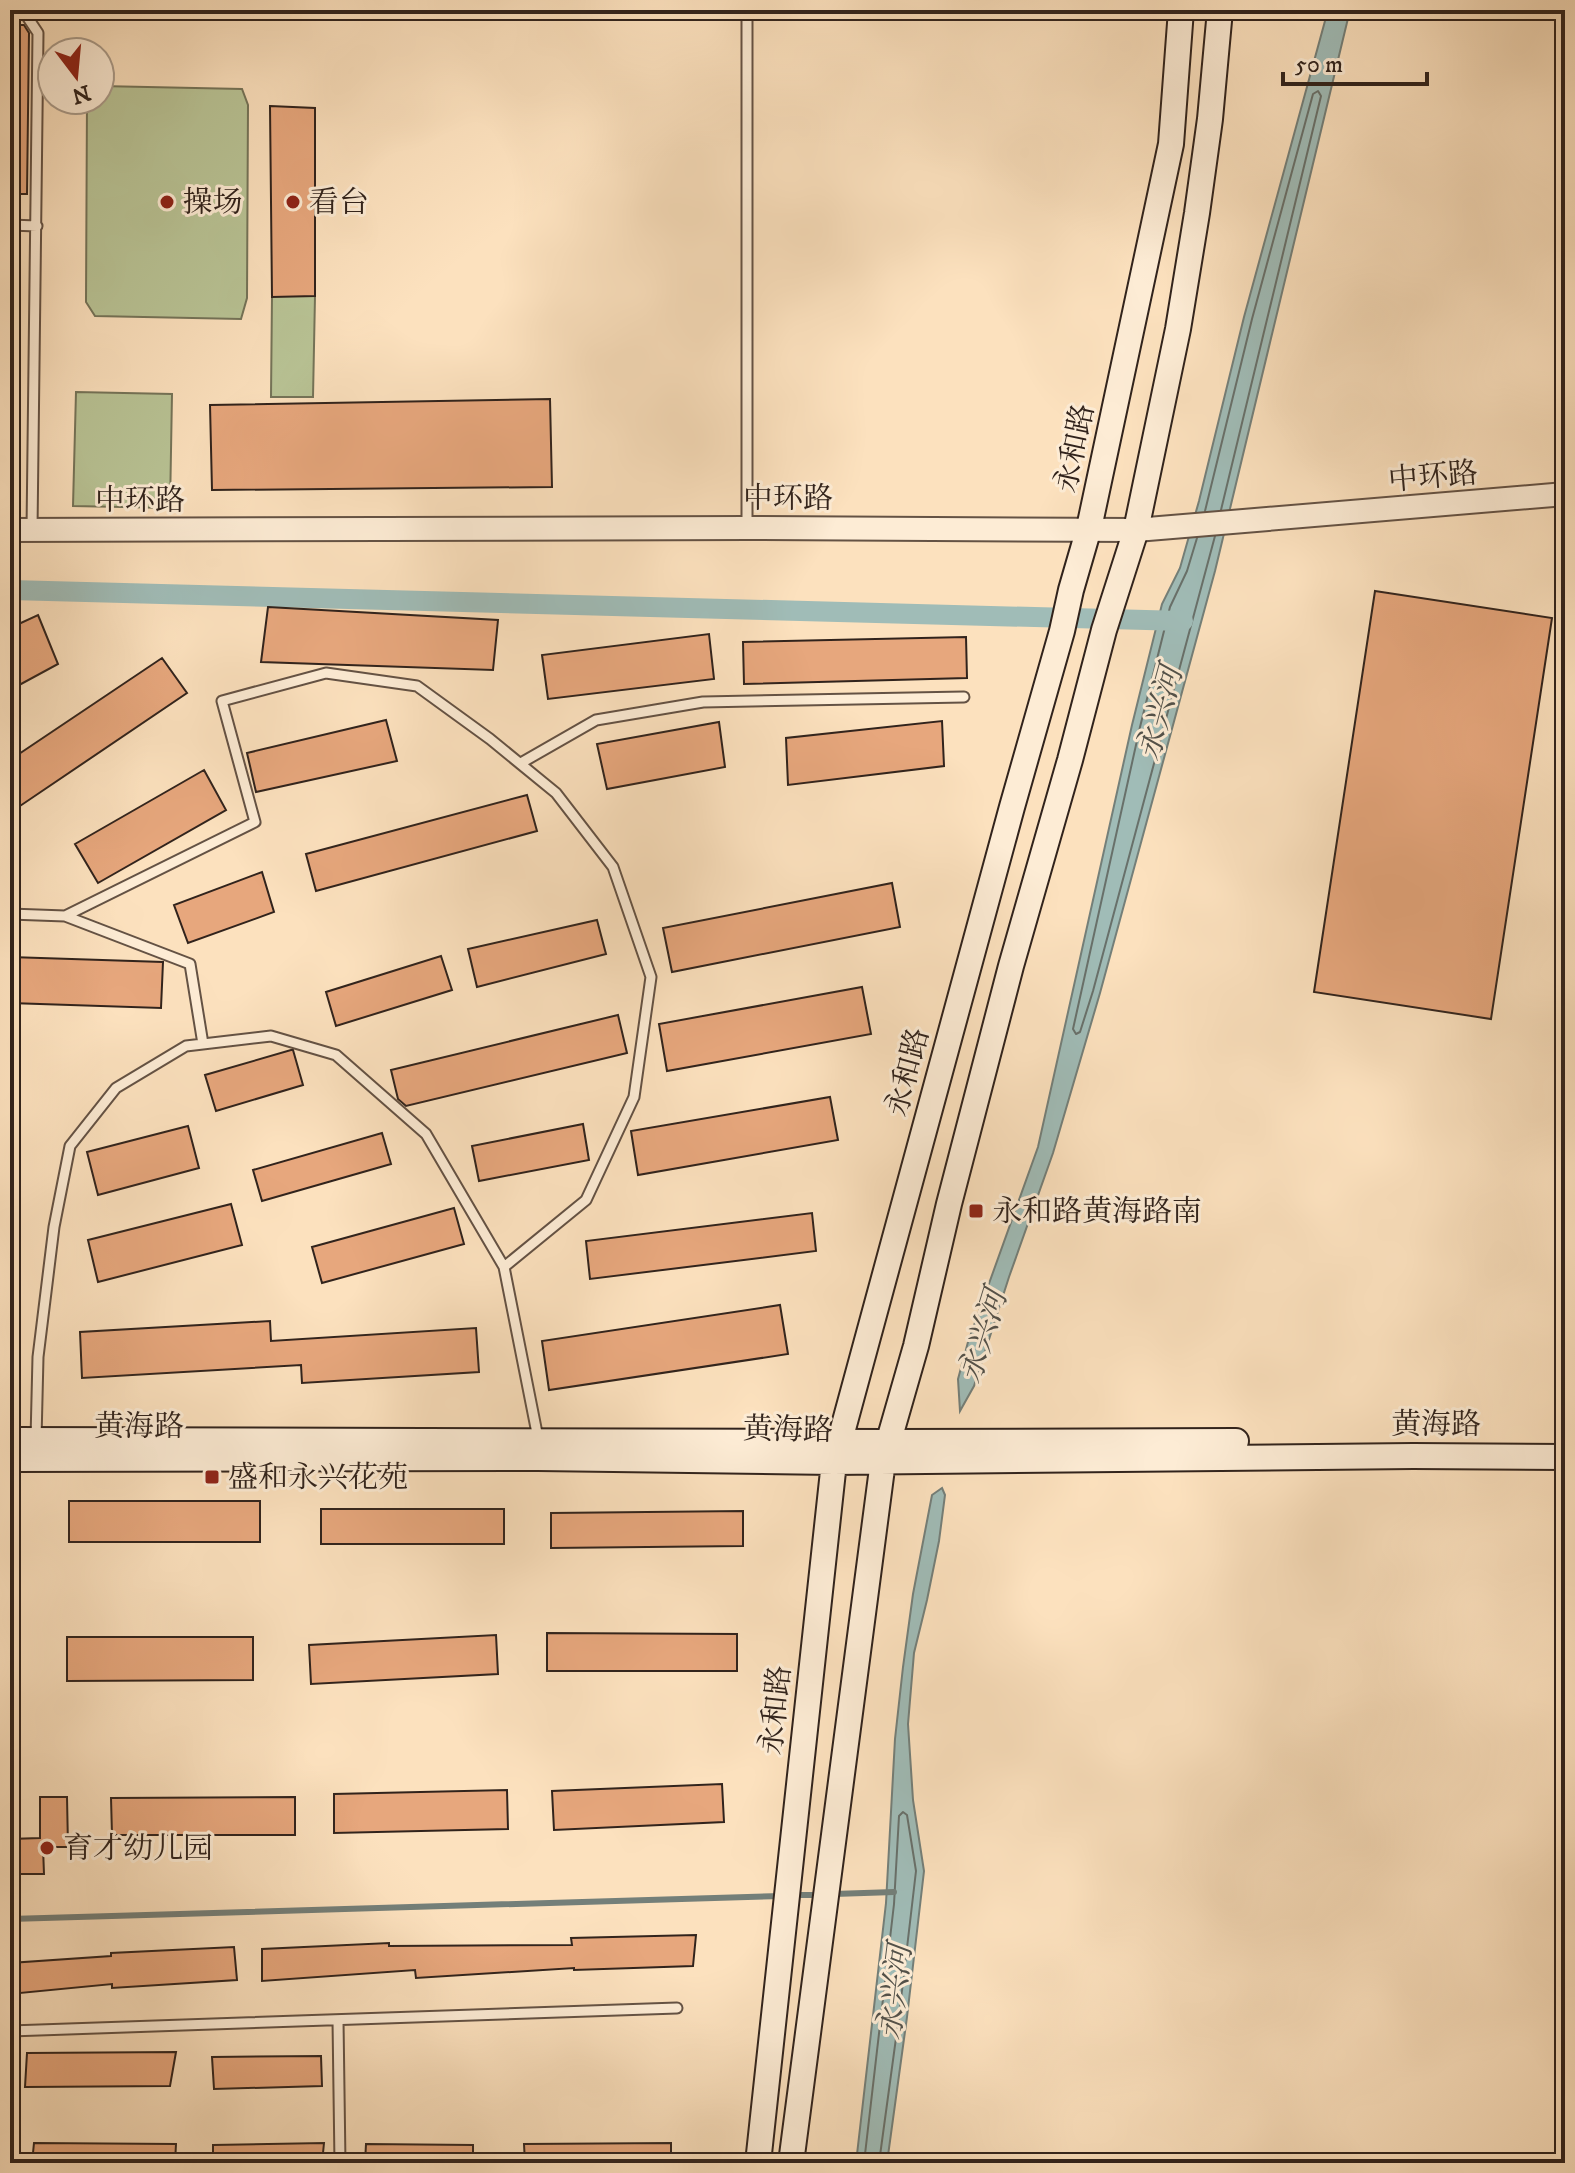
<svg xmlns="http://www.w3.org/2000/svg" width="1575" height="2173" viewBox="0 0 1575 2173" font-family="'IM FELL DW Pica','Noto Serif SC',serif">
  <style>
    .green { fill: #b9c496; stroke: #757459; stroke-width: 2 }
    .water { fill: #a0bcb7; stroke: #747f79; stroke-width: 2 }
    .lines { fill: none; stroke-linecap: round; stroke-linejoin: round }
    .shore { stroke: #68706a; stroke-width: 2 }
    .stream { stroke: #747f79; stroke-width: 6 }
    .canal { stroke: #a0bcb7; stroke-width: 20 }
    .building { fill: #e7a77d; stroke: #31231c; stroke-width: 2 }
    .service-casing { stroke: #645244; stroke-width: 13 }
    .tertiary-casing { stroke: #645244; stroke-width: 26 }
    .secondary-casing { stroke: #31231c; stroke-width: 28 }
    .service { stroke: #fdecd5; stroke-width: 9 }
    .tertiary { stroke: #fdecd5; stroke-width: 22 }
    .secondary { stroke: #fdecd5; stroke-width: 24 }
    .poi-dot { fill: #8f2418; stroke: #fdecd5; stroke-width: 3 }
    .labels { text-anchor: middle; stroke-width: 6; stroke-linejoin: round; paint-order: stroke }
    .poi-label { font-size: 30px; fill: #31231c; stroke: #fdecd5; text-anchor: start }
    .street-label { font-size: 30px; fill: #31231c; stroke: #fdecd5 }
    .water-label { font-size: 32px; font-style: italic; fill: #52514a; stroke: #fdecd5 }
  </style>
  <rect width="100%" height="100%" fill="#fce1be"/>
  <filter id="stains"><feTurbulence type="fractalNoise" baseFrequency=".0025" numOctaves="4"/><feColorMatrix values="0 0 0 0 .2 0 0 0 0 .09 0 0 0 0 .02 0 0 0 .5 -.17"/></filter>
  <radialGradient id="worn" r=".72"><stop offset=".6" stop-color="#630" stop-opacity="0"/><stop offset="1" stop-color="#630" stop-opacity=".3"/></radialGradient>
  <!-- green -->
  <path class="green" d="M100,86L242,89L248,105L247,298L241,319L95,316L86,302L87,100H100Z
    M272,296H315L313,397H271Z
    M76,392L172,394L170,508L73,506Z"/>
  <!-- water -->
  <path class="water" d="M1328,10H1350L1215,571L1100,993L1053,1153L1009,1277L974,1386L960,1411L958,1379L968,1342L1038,1147L1132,725L1162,604L1180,568L1199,501L1244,317Z
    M942,1488L945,1495L939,1541L927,1600L914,1653L908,1724L913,1800L924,1871L907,2017L887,2163H856L886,1903L895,1739L903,1667L913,1594L932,1495Z"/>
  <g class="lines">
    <!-- shore -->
    <path class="shore" d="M1205,511L1252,319L1313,94L1318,91L1321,96L1221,510
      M1197,538L1187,571L1170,607L1140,727L1073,1029L1076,1034L1080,1032L1093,991L1215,536
      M864,2163L894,1904L899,1816L903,1812L907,1815L916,1871L899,2016L879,2163"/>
    <!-- stream -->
    <path class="stream" d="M834,1894L894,1892
      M794,1895H818
      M10,1919L782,1896"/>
    <!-- canal -->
    <path class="canal" d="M10,590L1183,621"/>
  </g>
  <!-- building -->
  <path class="building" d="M10,25H24L29,33L27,194H10Z
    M270,106L315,108V296L272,297Z
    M550,399L552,487L212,490L210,405Z
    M1375,591L1552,618L1491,1019L1314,992Z
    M268,607L498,620L493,670L261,662Z
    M38,615L58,664L10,690V628Z
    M709,634L714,679L548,699L542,655Z
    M966,637L967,678L744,684L743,642Z
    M162,658L187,693L20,806L10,792V760Z
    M386,720L397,761L256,792L247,753Z
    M942,721L944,766L788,785L786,738Z
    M719,722L725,767L607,789L597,744Z
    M204,770L226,810L98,883L75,844Z
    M527,795L537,831L316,891L306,854Z
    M262,872L274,912L188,943L174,905Z
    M892,883L900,927L672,972L663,928Z
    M597,920L606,954L477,987L468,949Z
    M441,956L452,990L336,1026L326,992Z
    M10,957L163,962L161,1008L10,1003Z
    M862,987L871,1034L667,1071L659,1024Z
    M618,1015L627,1053L406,1106L398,1099L391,1070Z
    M291,1050H293L303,1085L216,1111L205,1075Z
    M830,1097L838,1140L638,1175L631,1131Z
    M583,1124L589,1160L479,1181L472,1146Z
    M188,1126L199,1168L98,1195L87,1152Z
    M382,1133L391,1164L262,1201L253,1170Z
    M231,1204L242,1245L98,1282L88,1240Z
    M454,1208L464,1244L322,1283L312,1247Z
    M812,1213L816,1251L590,1279L586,1241Z
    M780,1305L788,1354L549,1390L542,1341Z
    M270,1321L271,1341L476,1328L479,1372L302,1383L301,1365L82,1378L80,1332Z
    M69,1501H260V1542H69Z
    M321,1509H504V1544H321Z
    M743,1511V1546L551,1548V1513Z
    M547,1633L737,1634V1671H547Z
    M496,1635L498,1674L311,1684L309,1645Z
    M67,1637H253V1680L67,1681Z
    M722,1784L724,1822L554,1830L552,1791Z
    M507,1790L508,1829L334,1833V1794Z
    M40,1797H67L68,1847H43L44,1874H10V1839L40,1838Z
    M295,1797V1835H112L111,1798Z
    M696,1935L693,1966L574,1970V1968L416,1978L415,1970L262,1981V1949L389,1943V1946L572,1945L571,1938Z
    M234,1947L237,1980L112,1988V1984L10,1994V1963L111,1956V1953Z
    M176,2052L170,2086L25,2087L27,2053Z
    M321,2056L322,2086L214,2089L212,2057Z
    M34,2143L176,2144L175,2163H32Z
    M324,2143L322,2163H213V2145Z
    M671,2143V2163H525L524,2144Z
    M366,2144L473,2145V2163H365Z"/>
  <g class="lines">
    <defs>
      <path id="service" d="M10,12H24L38,33L32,530
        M10,225L37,226
        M747,527V10
        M521,763L596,720L703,702L964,697
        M10,914L65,916L255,822L222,701L326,673L417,686L490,739L556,793L613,867L651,977L634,1097L586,1200L504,1267
        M65,916L190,964L203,1044
        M36,1439L38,1357L54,1227L70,1146L116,1088L186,1046L271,1036L336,1055L426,1134L504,1267L538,1438
        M338,2020L340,2163
        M10,2031L677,2008"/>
      <path id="tertiary" d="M10,530L747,528L1136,530L1565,494"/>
      <path id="secondary" d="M10,1440L889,1442L1236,1441
        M10,1459L538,1458L834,1462L1413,1456L1565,1457
        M758,2163L834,1462L1012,807L1062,631L1071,590L1089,528L1171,144L1181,10
        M791,2163L883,1461L916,1346L949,1204L1011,966L1070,760L1104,630L1136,530L1178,329L1197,213L1210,119L1220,10"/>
    </defs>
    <!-- service casing -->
    <use href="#service" class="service-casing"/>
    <!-- tertiary casing -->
    <use href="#tertiary" class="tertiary-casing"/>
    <!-- secondary casing -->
    <use href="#secondary" class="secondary-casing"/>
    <!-- service -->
    <use href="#service" class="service"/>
    <!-- tertiary -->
    <use href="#tertiary" class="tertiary"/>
    <!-- secondary -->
    <use href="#secondary" class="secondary"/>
  </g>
  <!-- markers -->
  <g class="poi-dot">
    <circle cx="167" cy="202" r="8"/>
    <circle cx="293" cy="202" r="8"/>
    <rect x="968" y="1203" width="16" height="16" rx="4"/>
    <rect x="204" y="1469" width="16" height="16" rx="4"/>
    <circle cx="47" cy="1848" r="8"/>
  </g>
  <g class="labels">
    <!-- poi labels -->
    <g class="poi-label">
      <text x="183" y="212">操场</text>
      <text x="309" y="212">看台</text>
      <text x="992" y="1221">永和路黄海路南</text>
      <text x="228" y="1487">盛和永兴花苑</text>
      <text x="63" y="1858">育才幼儿园</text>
    </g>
    <!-- street labels -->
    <g class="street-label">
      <text transform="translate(1074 448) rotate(-78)" y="10">永和路</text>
      <text transform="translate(1433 476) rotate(-5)" y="10">中环路</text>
      <text x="788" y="508">中环路</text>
      <text x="140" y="510">中环路</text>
      <text transform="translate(907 1072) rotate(-75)" y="10">永和路</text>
      <text x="1436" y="1434">黄海路</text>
      <text x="139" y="1436">黄海路</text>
      <text transform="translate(788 1429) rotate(1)" y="10">黄海路</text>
      <text transform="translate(775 1710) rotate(-84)" y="10">永和路</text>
    </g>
    <!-- water labels -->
    <g class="water-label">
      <text transform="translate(1159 713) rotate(-75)" y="11">永兴河</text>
      <text transform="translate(982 1336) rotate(-73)" y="11">永兴河</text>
      <text transform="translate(894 1992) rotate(-83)" y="11">永兴河</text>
    </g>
  </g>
  <!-- margin -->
  <rect width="1575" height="2173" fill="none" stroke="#fce1be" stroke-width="40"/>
  <rect x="12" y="12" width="1551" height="2149" fill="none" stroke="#31231c" stroke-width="4"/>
  <rect x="20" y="20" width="1535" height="2133" fill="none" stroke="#31231c" stroke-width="2"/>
  <!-- north arrow -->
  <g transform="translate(76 76) rotate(164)"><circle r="38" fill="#fdecd5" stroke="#ab9c8b" stroke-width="2"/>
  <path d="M0-6L14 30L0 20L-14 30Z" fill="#8f2418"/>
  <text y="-12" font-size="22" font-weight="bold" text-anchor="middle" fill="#31231c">N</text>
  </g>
  <!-- scale -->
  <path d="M1283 72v12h144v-12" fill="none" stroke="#31231c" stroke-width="4"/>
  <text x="1295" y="72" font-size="24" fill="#31231c" stroke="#fdecd5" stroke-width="6" paint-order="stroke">50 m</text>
  <rect width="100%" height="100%" filter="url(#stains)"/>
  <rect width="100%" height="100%" fill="url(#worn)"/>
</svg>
